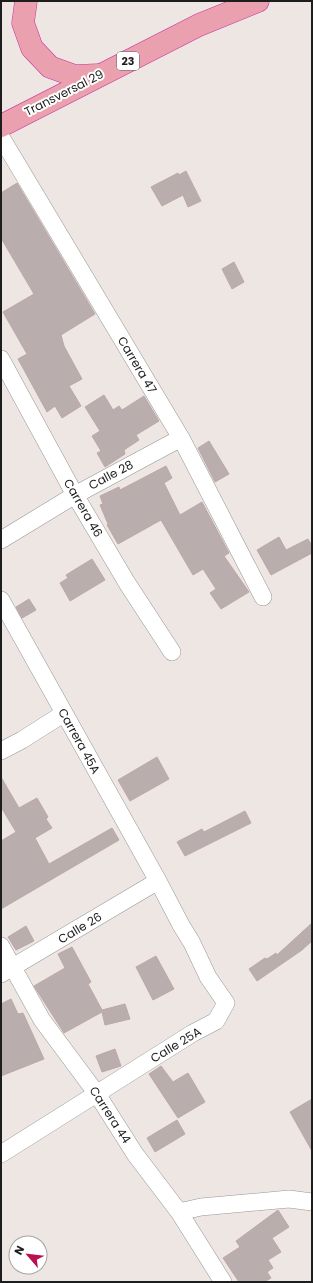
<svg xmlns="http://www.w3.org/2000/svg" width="313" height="1283" viewBox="0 0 313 1283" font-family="Poppins,sans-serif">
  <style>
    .building { fill: #baadad; stroke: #bea8a7 }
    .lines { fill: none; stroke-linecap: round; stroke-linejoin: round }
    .minor-casing { stroke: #979797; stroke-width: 18 }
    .trunk-casing { stroke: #cb319f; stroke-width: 23 }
    .minor { stroke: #fff; stroke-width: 17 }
    .trunk { stroke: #eaa0af; stroke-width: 22 }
    .labels { text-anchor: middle; stroke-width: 4; stroke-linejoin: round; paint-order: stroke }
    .shield { fill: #fff; stroke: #616161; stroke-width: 1 }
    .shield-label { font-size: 11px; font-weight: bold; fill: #1d1d1d }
    .street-label { font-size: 12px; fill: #1d1d1d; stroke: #fff }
  </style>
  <rect width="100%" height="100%" fill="#ede6e3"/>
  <!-- building -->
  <path class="building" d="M186,171L201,201L188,207L183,195L162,206L151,187L178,173L179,175Z
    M17,183L95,314L61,335L64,346L82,379L69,386L81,406L62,418L55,406L47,412L18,359L27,354L3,312L34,294L1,238V193Z
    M234,262L244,282L232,289L222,269Z
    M104,395L113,410L119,406L122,410L144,396L159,421L136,435L139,440L124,450L125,454L105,467L97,453L101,451L92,436L100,431L85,407Z
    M209,441L229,474L215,482L198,448Z
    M166,466L172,478L164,483L180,515L202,502L229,553L224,556L249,592L221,609L210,593L216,589L203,569L193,575L161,520L118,544L107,525L108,524L100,505L103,504L100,496L119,487L120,490Z
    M279,537L286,550L308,539L312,546V553L271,575L257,550Z
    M92,559L105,580L70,601L60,583L68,578L66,575Z
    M29,599L36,610L22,618L16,607Z
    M157,757L169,779L130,801L118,780Z
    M1,777L19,808L37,798L48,817L46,819L52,828L35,838L49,864L112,828L119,840L1,909V841L16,832L1,807Z
    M245,811L251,823L185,856L177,842L202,829L204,832Z
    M312,923V941L302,950L257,981L249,969L265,958L267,959L276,953L277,955Z
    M26,926L34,941L16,950L8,937Z
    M72,947L91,982L88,984L102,1010L125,1004L130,1019L105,1025L102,1012L64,1033L34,986L65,968L58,954Z
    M156,956L174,989L153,1000L136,967Z
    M11,999L18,1014L23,1013L44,1059L1,1076V1004Z
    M115,1049L121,1066L102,1072L96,1056Z
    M161,1066L173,1082L188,1073L205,1102L178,1118L149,1074Z
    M312,1099V1151L290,1112Z
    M177,1120L185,1134L155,1152L147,1138Z
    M278,1210L289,1227L272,1238L281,1252L268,1260L273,1268L267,1272L271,1278L264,1282H239L223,1258L240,1247L236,1241Z"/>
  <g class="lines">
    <defs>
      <path id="minor" d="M1,137L181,438L263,597
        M1,359L75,495L127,583L172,652
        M1,540L75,495L181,438
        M1,600L158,881L181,925L192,943L208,977L226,1003L216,1021L193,1033L1,1154
        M1,751L22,740L63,714
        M1,946L42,1020L97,1094L135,1154L179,1212L223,1282
        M1,974L158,881
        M179,1212L201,1207L289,1199L312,1202"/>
      <path id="trunk" d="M26,1L23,23L32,48L50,67L75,76L98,75
        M1,126L199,25L258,1"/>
    </defs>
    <!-- minor casing -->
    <use href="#minor" class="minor-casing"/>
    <!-- trunk casing -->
    <use href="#trunk" class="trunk-casing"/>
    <!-- minor -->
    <use href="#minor" class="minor"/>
    <!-- trunk -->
    <use href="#trunk" class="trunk"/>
  </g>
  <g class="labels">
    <!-- shield labels -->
    <rect class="shield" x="117" y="52" width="22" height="18" rx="3"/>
    <g class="shield-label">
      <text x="128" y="65">23</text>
    </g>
    <!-- street labels -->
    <g class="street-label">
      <text transform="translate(64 93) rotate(-27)" y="4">Transversal 29</text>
      <text transform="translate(137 365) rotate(59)" y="4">Carrera 47</text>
      <text transform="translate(111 475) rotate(-28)" y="4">Calle 28</text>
      <text transform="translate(83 508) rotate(60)" y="4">Carrera 46</text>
      <text transform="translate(79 741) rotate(61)" y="4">Carrera 45A</text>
      <text transform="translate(80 928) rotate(-31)" y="4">Calle 26</text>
      <text transform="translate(176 1045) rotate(-31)" y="4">Calle 25A</text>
      <text transform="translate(110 1115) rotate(57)" y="4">Carrera 44</text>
    </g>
  </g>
  <!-- border -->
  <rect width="313" height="1283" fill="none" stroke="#1d1d1d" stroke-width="4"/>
  <!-- north arrow -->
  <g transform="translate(28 1255) rotate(298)"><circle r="19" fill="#ffffff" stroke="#a5a5a5"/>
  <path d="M0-3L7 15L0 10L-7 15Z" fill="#bb0f4f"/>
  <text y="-6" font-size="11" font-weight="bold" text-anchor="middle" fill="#1d1d1d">N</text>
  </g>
</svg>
